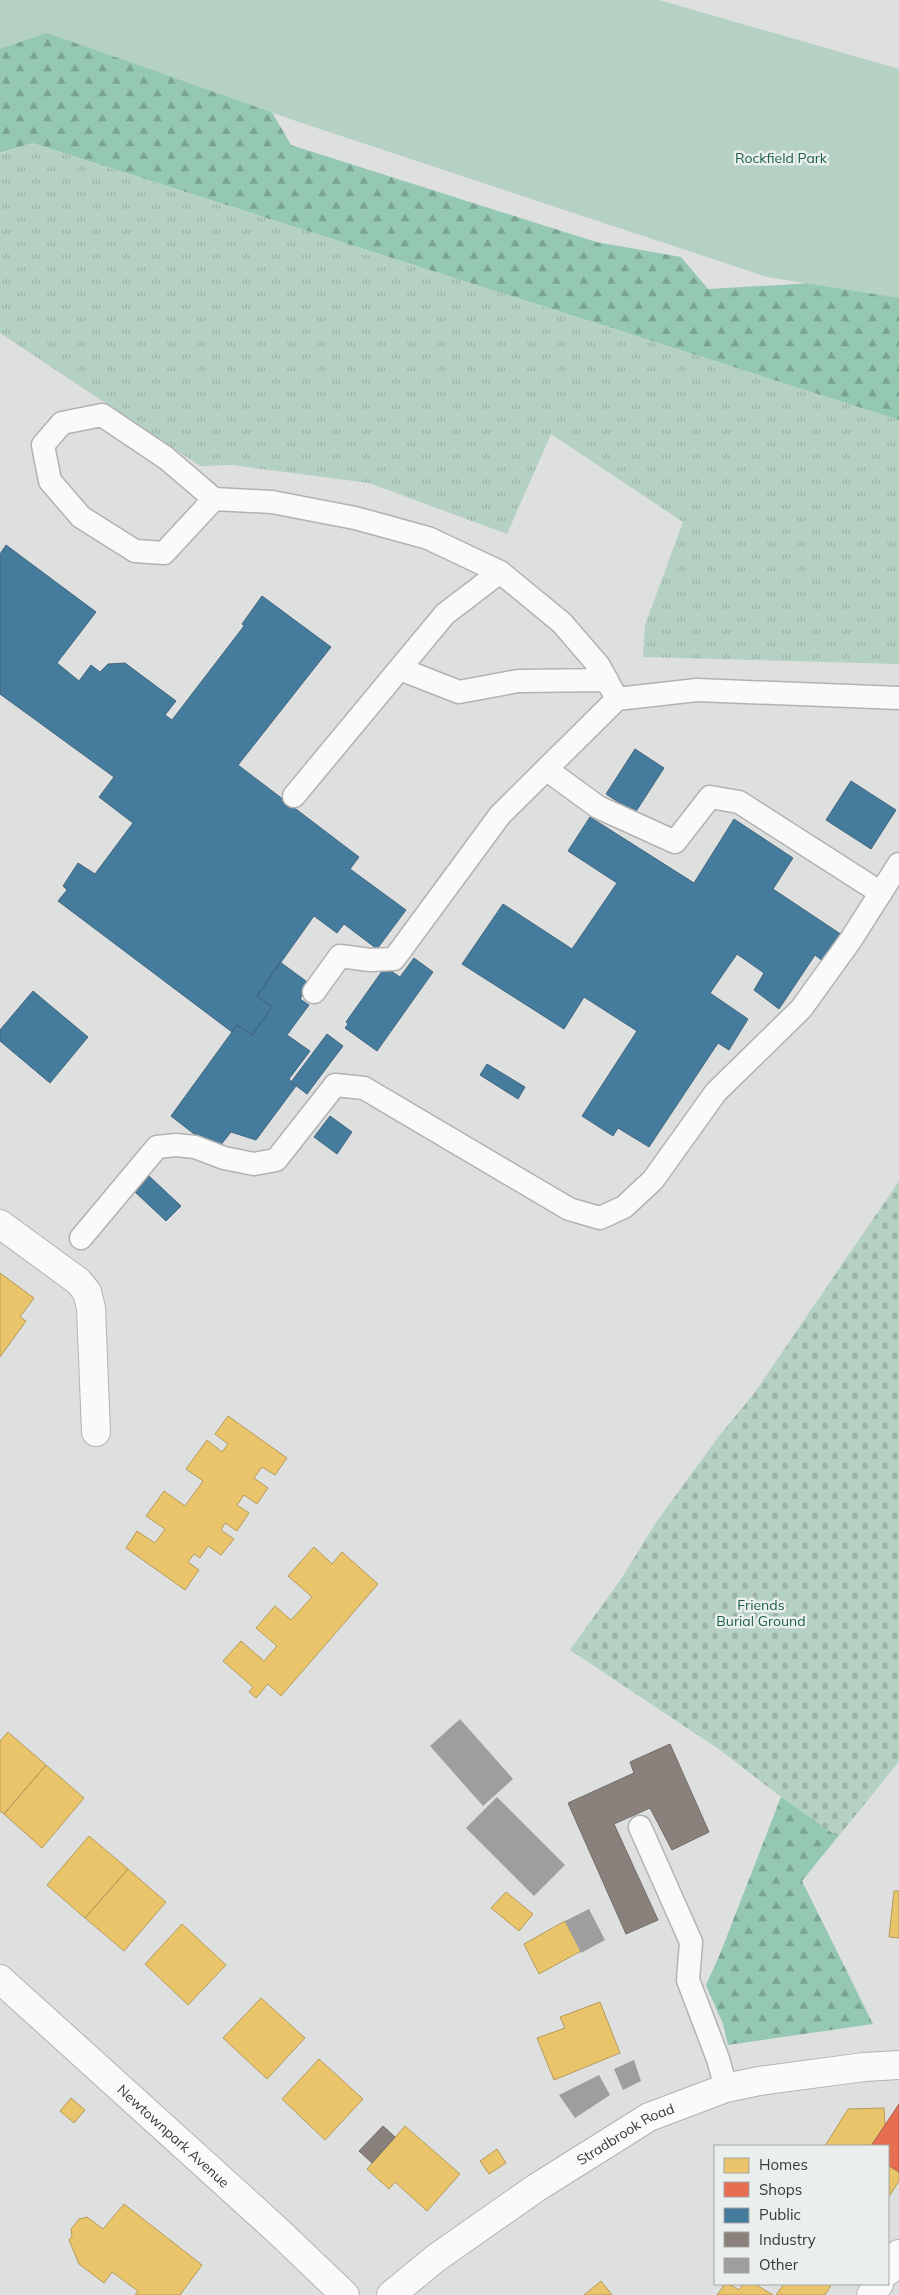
<svg xmlns="http://www.w3.org/2000/svg" width="899" height="2295" viewBox="0 0 899 2295" font-family="Mulish,sans-serif">
  <style>
    .grass { fill: url(#grass-tufts) }
    .forest { fill: url(#forest-firs) }
    .cemetery { fill: url(#cemetery-stones) }
    .park { fill: #b4d1c3 }
    .homes { fill: #e9c46a; stroke: #b49a5b }
    .shops { fill: #e76f51; stroke: #b25f4a }
    .public { fill: #457b9d; stroke: #41677f }
    .industry { fill: #8a817c; stroke: #716b68 }
    .building { fill: #9d9e9d }
    .lines { fill: none; stroke-linecap: round; stroke-linejoin: round }
    .lane-casing { stroke: #b1b2b1; stroke-width: 25 }
    .street-casing { stroke: #b1b2b1; stroke-width: 30 }
    .secondary-casing { stroke: #b1b2b1; stroke-width: 30 }
    .lane { stroke: #fafafa; stroke-width: 22 }
    .street { stroke: #fafafa; stroke-width: 28 }
    .secondary { stroke: #fafafa; stroke-width: 28 }
    .labels { text-anchor: middle; stroke-width: 5; stroke-linejoin: round; paint-order: stroke }
    .park-label { font-size: 14px; fill: #1c6248; stroke: #eaeeec }
    .street-label { font-size: 14px; fill: #383938; stroke: #eaeeec }
  </style>
  <defs>
    <pattern id="grass-tufts" width="24" height="20" patternUnits="userSpaceOnUse" patternTransform="scale(1.25)"><rect width="24" height="20" fill="#b4d1c3"/><path d="M3 7l-1-3M5 7V3M7 7l1-3M15 17l-1-3M17 17v-4M19 17l1-3" fill="none" stroke="#9cb4a8"/></pattern>
    <pattern id="forest-firs" width="22" height="20" patternUnits="userSpaceOnUse" patternTransform="scale(1.25)"><rect width="22" height="20" fill="#94c8b2"/><path d="M5 1l3.5 6h-7zM16 11l3.5 6h-7z" fill="#7aa392"/></pattern>
    <pattern id="cemetery-stones" width="16" height="16" patternUnits="userSpaceOnUse" patternTransform="scale(1.25)"><rect width="16" height="16" fill="#b4d1c3"/><path d="M2 7V4a2 2 0 0 1 4 0v3zM10 15v-3a2 2 0 0 1 4 0v3z" fill="#9cb4a8"/></pattern>
  </defs>
  <rect width="100%" height="100%" fill="#dee0df"/>
  <!-- grass -->
  <path class="grass" d="M31,143L899,420V664L643,657L645,625L683,522L551,434L507,534L369,483L232,465L200,466L0,333V154Z"/>
  <!-- forest -->
  <path class="forest" d="M0,0L228,36L291,145L596,242L681,257L708,289L899,278V420L32,143L0,153Z
    M763,1747L899,1761L802,1881L873,2024L728,2045L723,2024L706,1985L720,1954L781,1797Z"/>
  <!-- cemetery -->
  <path class="cemetery" d="M899,1181V1761L838,1837L781,1797L720,1750L570,1650L623,1576L655,1524L719,1436L753,1395Z"/>
  <!-- park -->
  <path class="park" d="M0,0H659L899,69V298L767,277L296,121L47,33L0,49Z"/>
  <!-- homes -->
  <path class="homes" d="M0,1273L34,1298L20,1317L26,1321L0,1357Z
    M228,1416L287,1458L275,1475L262,1467L254,1478L268,1488L257,1504L244,1495L237,1505L249,1513L237,1531L225,1523L221,1530L234,1539L221,1555L208,1546L200,1558L194,1554L188,1562L199,1570L185,1590L126,1548L137,1531L155,1543L165,1529L146,1516L164,1491L185,1506L203,1481L186,1469L207,1440L222,1452L228,1444L215,1434Z
    M314,1547L332,1564L342,1552L378,1584L281,1696L268,1684L256,1698L249,1692L253,1687L223,1661L241,1641L264,1661L277,1646L256,1628L275,1606L291,1620L312,1597L288,1576Z
    M8,1732L46,1765L4,1814L0,1811V1741Z
    M46,1765L84,1798L42,1848L4,1814Z
    M89,1836L128,1869L85,1918L47,1885Z
    M128,1869L166,1902L124,1951L85,1918Z
    M894,1891H899V1938L889,1937Z
    M506,1892L533,1914L519,1931L491,1908Z
    M565,1921L581,1951L539,1974L524,1944Z
    M182,1924L226,1965L188,2005L145,1964Z
    M261,1998L305,2038L267,2079L223,2038Z
    M600,2002L620,2053L554,2080L537,2038L565,2028L560,2017Z
    M319,2059L363,2099L325,2140L282,2099Z
    M71,2098L85,2110L74,2123L60,2111Z
    M884,2108L885,2125L871,2146H825L848,2109Z
    M405,2126L460,2174L427,2211L395,2182L389,2189L367,2169Z
    M497,2149L506,2163L489,2174L480,2161Z
    M888,2165L899,2172V2181L888,2198Z
    M124,2204L202,2265L180,2295H135L138,2291L112,2272L104,2283L79,2264L69,2240L72,2236L71,2229L79,2219L87,2217L103,2229Z
    M601,2281L612,2295H584Z
    M725,2284H729L739,2290L743,2284H755L773,2295H717Z
    M784,2284H832L825,2295H776Z"/>
  <!-- shops -->
  <path class="shops" d="M899,2104V2172L888,2165V2146H871Z"/>
  <!-- public -->
  <path class="public" d="M6,545L96,612L57,663L79,681L91,665L100,672L108,664L125,663L176,701L165,715L172,720L244,626L242,624L262,596L331,647L238,765L359,857L350,869L406,910L377,949L344,924L337,933L314,916L257,996L272,1007L252,1035L237,1025L232,1032L58,901L67,890L63,886L78,863L95,874L133,823L99,797L114,777L0,694V554Z
    M635,749L664,768L635,813L606,794Z
    M851,781L896,810L871,849L826,820Z
    M590,817L694,883L734,819L793,858L773,889L842,935L824,962L815,955L779,1009L754,990L764,973L737,954L710,993L748,1019L729,1050L718,1043L649,1147L618,1128L613,1136L582,1116L637,1031L584,997L564,1029L462,964L503,904L572,949L617,883L568,851Z
    M414,958L433,972L377,1051L345,1028L348,1024L346,1022L385,967L400,977Z
    M280,962L310,984L300,999L309,1005L287,1035L310,1051L289,1079L296,1086L256,1140L231,1132L216,1151L171,1116L237,1025L252,1035L272,1007L257,996Z
    M33,991L88,1037L50,1083L0,1041V1030Z
    M327,1034L343,1046L307,1094L291,1082Z
    M487,1064L525,1087L518,1099L480,1075Z
    M330,1116L352,1132L337,1154L314,1137Z
    M149,1176L181,1206L166,1221L134,1191Z"/>
  <!-- industry -->
  <path class="industry" d="M670,1744L709,1832L672,1850L650,1808L614,1824L658,1920L626,1934L568,1803L634,1773L630,1762Z
    M383,2126L395,2137L372,2163L359,2151Z"/>
  <!-- building -->
  <path class="building" d="M460,1719L513,1779L483,1806L430,1746Z
    M497,1797L565,1865L534,1896L466,1828Z
    M589,1909L605,1940L581,1953L565,1921Z
    M634,2060L641,2081L623,2090L614,2069Z
    M599,2075L610,2095L575,2118L559,2095Z"/>
  <g class="lines">
    <defs>
      <path id="lane" d="M214,499L164,553L135,551L81,517L50,481L43,445L62,423L102,415L166,458L214,499L272,502L355,518L428,538L500,572L562,623L599,666L617,699
        M400,669L459,692L518,681L607,680
        M546,769L598,807L675,842L710,797L739,802L881,893
        M294,796L445,614L500,572
        M314,992L340,956L370,960L394,959L500,815L617,699L697,690L899,698
        M81,1238L157,1147L176,1145L195,1147L224,1158L254,1164L276,1160L335,1085L364,1088L569,1209L600,1218L624,1207L653,1180L716,1092L801,1009L850,941L899,864
        M640,1827L691,1942L688,1980L718,2059L726,2088"/>
      <path id="street" d="M0,1224L78,1281L87,1292L91,1308L96,1432
        M888,2271L899,2254
        M871,2295L879,2284"/>
      <g id="secondary">
        <path id="s1" d="M0,1979L277,2230L345,2295"/>
        <path id="s2" d="M391,2295L436,2258L536,2188L649,2117L726,2088L759,2081L864,2067L899,2065"/>
      </g>
    </defs>
    <!-- lane casing -->
    <use href="#lane" class="lane-casing"/>
    <!-- street casing -->
    <use href="#street" class="street-casing"/>
    <!-- secondary casing -->
    <use href="#secondary" class="secondary-casing"/>
    <!-- lane -->
    <use href="#lane" class="lane"/>
    <!-- street -->
    <use href="#street" class="street"/>
    <!-- secondary -->
    <use href="#secondary" class="secondary"/>
  </g>
  <g class="labels">
    <!-- park labels -->
    <g class="park-label">
      <text x="781" y="163">Rockfield Park</text>
      <text x="761" y="1610">Friends<tspan x="761" dy="16">Burial Ground</tspan></text>
    </g>
    <!-- street labels -->
    <g class="street-label">
      <text dy="5" stroke="none"><textPath href="#s2" startOffset="285">Stradbrook Road</textPath></text>
      <text dy="5" stroke="none"><textPath href="#s1" startOffset="234">Newtownpark Avenue</textPath></text>
    </g>
  </g>
  <!-- legend -->
  <rect x="714" y="2145" width="175" height="140" fill="#eaeeec" stroke="#a3a6a4"/>
  <rect x="724" y="2158" width="25" height="15" fill="#e9c46a" stroke="#a3a6a4"/>
  <text x="759" y="2170" font-size="15" fill="#383938">Homes</text>
  <rect x="724" y="2182" width="25" height="15" fill="#e76f51" stroke="#a3a6a4"/>
  <text x="759" y="2195" font-size="15" fill="#383938">Shops</text>
  <rect x="724" y="2208" width="25" height="15" fill="#457b9d" stroke="#a3a6a4"/>
  <text x="759" y="2220" font-size="15" fill="#383938">Public</text>
  <rect x="724" y="2232" width="25" height="15" fill="#8a817c" stroke="#a3a6a4"/>
  <text x="759" y="2245" font-size="15" fill="#383938">Industry</text>
  <rect x="724" y="2258" width="25" height="15" fill="#9d9e9d" stroke="#a3a6a4"/>
  <text x="759" y="2270" font-size="15" fill="#383938">Other</text>
</svg>
